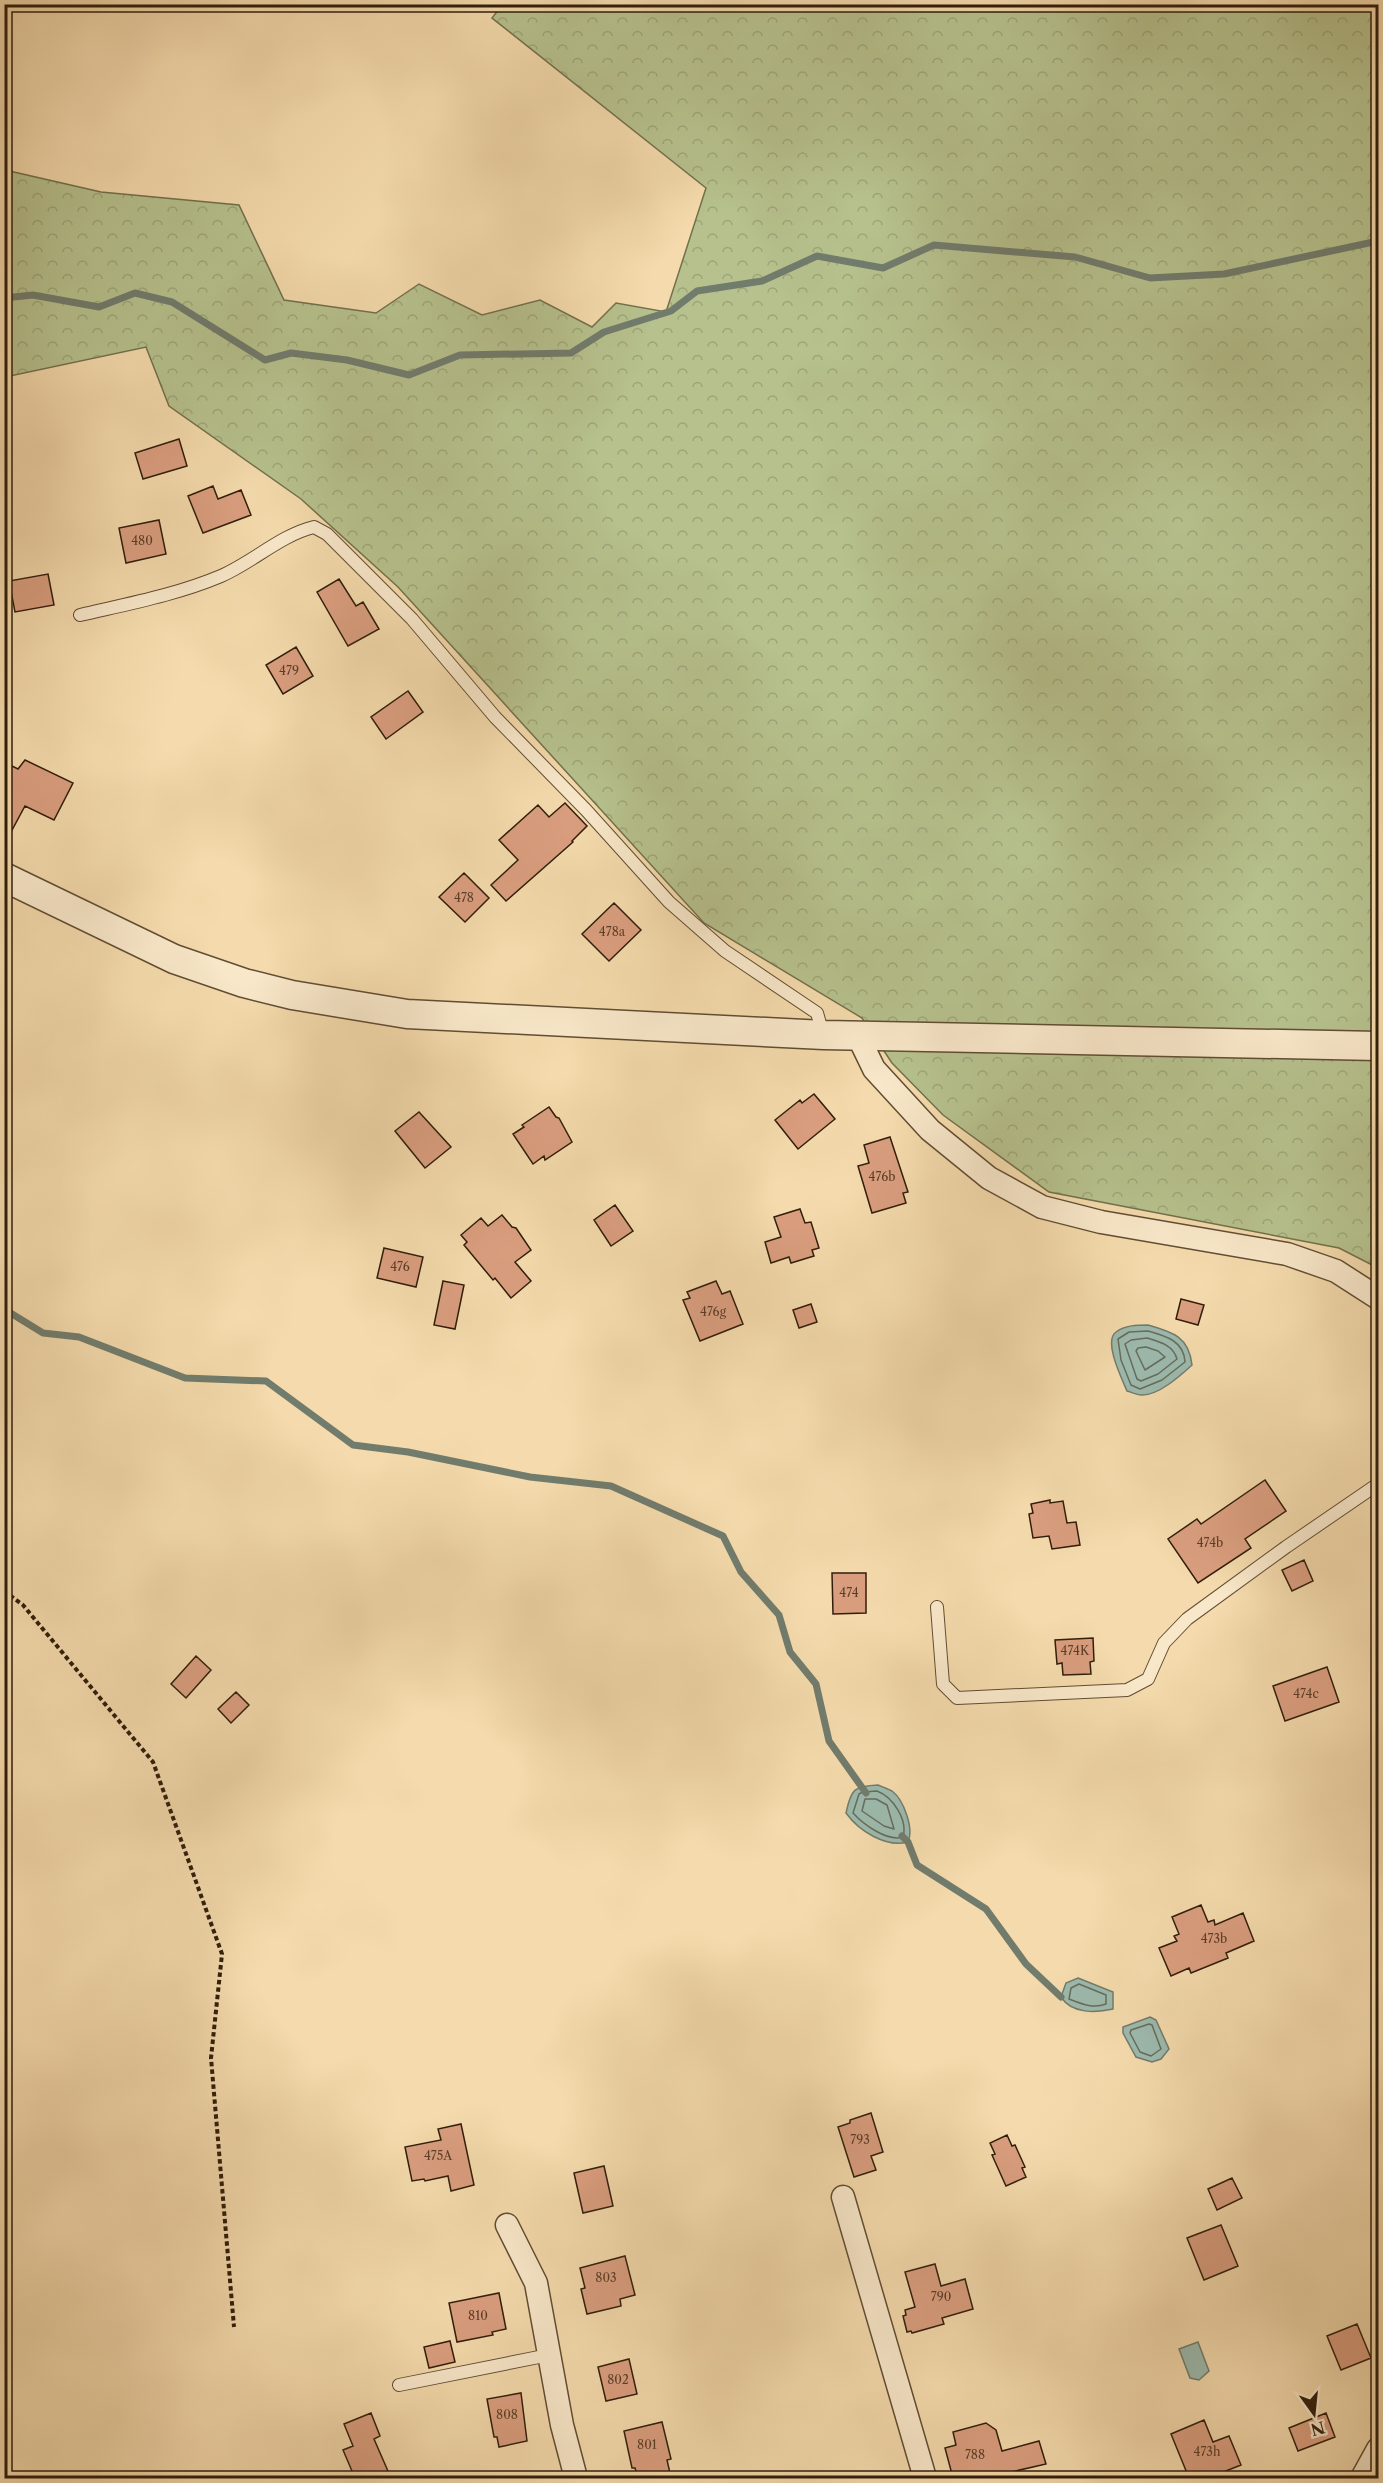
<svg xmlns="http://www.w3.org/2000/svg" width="1383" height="2483" viewBox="0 0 1383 2483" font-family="'Libre Caslon Text',serif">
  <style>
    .forest { fill: url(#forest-crowns); stroke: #73704c; stroke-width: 1.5 }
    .water { fill: #9cbaae; stroke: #717c6d; stroke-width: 1.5 }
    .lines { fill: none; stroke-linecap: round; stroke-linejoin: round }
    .shore { stroke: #666c5c; stroke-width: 1.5 }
    .stream { stroke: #717c6d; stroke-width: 7 }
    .building { fill: #da9e7f; stroke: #301e0b; stroke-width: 1.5 }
    .service-casing { stroke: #614d33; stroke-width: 14 }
    .minor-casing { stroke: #614d33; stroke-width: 25 }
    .tertiary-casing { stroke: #614d33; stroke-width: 31 }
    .path { stroke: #301e0b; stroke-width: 4; stroke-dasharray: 4.5 3; stroke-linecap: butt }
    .service { stroke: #f8e7c9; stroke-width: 12 }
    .minor { stroke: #f8e7c9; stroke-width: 22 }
    .tertiary { stroke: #f8e7c9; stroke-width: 28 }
    .labels { text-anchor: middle; stroke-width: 6; stroke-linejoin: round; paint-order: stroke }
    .number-label { font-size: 12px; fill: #5a3e28 }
  </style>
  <defs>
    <pattern id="forest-crowns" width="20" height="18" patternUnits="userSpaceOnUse" patternTransform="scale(1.5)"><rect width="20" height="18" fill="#b6c18d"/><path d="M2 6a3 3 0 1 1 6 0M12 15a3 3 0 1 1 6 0" fill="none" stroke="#9da578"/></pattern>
  </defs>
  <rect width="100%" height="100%" fill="#f4daac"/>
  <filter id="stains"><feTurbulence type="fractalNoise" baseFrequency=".00333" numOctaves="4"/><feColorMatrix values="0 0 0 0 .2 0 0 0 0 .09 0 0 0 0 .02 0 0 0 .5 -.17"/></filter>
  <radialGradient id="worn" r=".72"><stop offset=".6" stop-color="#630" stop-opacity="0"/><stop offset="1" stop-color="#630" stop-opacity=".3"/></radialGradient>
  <!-- forest -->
  <path class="forest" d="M502,5H1378V1268L1339,1248L1049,1192L943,1115L892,1063L862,1018L704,923L398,587L301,499L169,406L146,347L10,376L5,373V170L101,192L239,205L284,300L376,313L419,284L482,315L540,300L592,327L616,303L666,312L706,188L492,18Z"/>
  <!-- water -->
  <path class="water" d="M1148,1325C1173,1332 1189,1337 1192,1365C1180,1376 1158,1396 1141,1395C1137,1395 1131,1392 1127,1391C1122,1379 1103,1341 1116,1332C1125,1325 1138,1325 1148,1325Z
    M878,1785C883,1787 888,1789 892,1791C904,1800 914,1829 908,1842C886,1848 859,1831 846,1813C851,1789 854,1786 878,1785Z
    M1078,1978L1113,1992V2009C1096,2013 1072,2014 1061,1997L1066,1983Z
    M1150,2017L1156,2020L1169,2049L1161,2059L1152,2062L1136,2057L1123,2033V2027Z
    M1198,2342L1209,2371L1199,2380L1190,2378L1179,2349Z"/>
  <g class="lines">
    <!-- shore -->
    <path class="shore" d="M1148,1331C1166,1336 1184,1341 1185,1362L1162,1380L1140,1389L1131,1385L1121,1360L1118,1339L1129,1332Z
      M1147,1338C1160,1342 1173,1345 1177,1359L1158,1374L1141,1381L1137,1379L1125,1344L1131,1340Z
      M1146,1347L1158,1351L1165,1357L1145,1370L1136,1351L1138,1348Z
      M877,1791C893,1797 908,1820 903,1837C887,1842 863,1824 853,1813L859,1794L863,1792Z
      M865,1799H876L887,1805L894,1829L884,1826L862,1811Z
      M1079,1984L1106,1995V2004C1093,2009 1082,2004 1069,1999L1071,1988Z
      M1149,2024L1152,2025L1161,2049L1151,2056L1140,2052L1130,2033L1131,2030Z"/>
    <!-- stream -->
    <path class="stream" d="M4,298L33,295L99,307L135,293L172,302L265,360L291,353L347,360L409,375L460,355L571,353L604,332L671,311L697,291L762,281L817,256L883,268L934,245L1075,257L1150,278L1224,274L1378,241
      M4,1309L43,1333L79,1337L185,1378L266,1381L353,1445L408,1452L530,1477L611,1486L723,1536L741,1572L779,1615L790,1652L816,1684L829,1741L866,1793
      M902,1836L908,1842L917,1865L986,1909L1026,1964L1061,1997"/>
  </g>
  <!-- building -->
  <path class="building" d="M179,439L187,466L143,479L135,453Z
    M213,486L218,499L241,490L251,515L203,533L188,496Z
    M159,520L166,554L126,563L119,528Z
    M48,574L54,605L15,612L9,581Z
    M339,579L356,606L363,602L379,629L348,646L317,592Z
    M296,647L313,676L283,694L266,665Z
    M408,691L423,712L386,739L371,717Z
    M25,760L73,783L54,820L25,806L4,845V802L9,793L4,791V762L18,769Z
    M565,803L587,826L572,841L573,842L506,901L491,885L518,860L499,840L538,805L549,817Z
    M464,873L489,898L465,922L439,897Z
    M614,903L641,930L609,961L582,934Z
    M814,1094L835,1119L798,1149L775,1120L800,1100L802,1103Z
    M549,1107L556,1117L559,1118L572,1142L545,1160L544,1156L533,1164L513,1134L524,1127L522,1125Z
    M419,1112L451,1147L425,1168L395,1131Z
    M890,1137L908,1192L903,1193L906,1203L872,1213L858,1166L869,1163L864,1145Z
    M615,1205L633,1231L611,1246L594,1220Z
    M800,1209L805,1223L811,1222L819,1248L812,1250L814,1256L791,1263L789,1257L771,1263L765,1242L781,1237L774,1217Z
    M502,1215L512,1227L516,1228L531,1250L515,1262L531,1281L511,1298L495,1278L493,1280L464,1245L467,1242L461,1235L481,1218L488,1226Z
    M384,1248L423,1257L416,1287L377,1278Z
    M443,1281L464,1285L455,1329L434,1325Z
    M716,1281L722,1294L730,1291L743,1324L700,1341L683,1300L690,1298L687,1292Z
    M1181,1299L1204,1305L1198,1325L1176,1319Z
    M811,1304L817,1322L799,1328L793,1310Z
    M1265,1480L1286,1511L1245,1539L1251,1548L1198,1583L1168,1539L1197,1519L1201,1524Z
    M1050,1500V1503L1063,1501L1067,1523L1076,1522L1080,1545L1052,1549L1049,1536L1033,1538L1029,1514L1033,1513L1031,1504Z
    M1304,1560L1313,1581L1292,1591L1282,1570Z
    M832,1573H866V1613L833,1614Z
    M1093,1638L1094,1661L1090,1662L1091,1674L1063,1675L1062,1663L1057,1664L1055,1640Z
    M196,1656L211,1670L186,1698L171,1684Z
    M1327,1667L1339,1702L1285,1721L1273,1686Z
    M236,1692L249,1705L231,1723L218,1709Z
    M1201,1905L1208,1922L1214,1920L1215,1925L1243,1913L1254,1941L1226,1953L1228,1958L1191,1973L1189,1968L1171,1976L1159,1948L1177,1941L1174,1936L1179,1934L1172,1917Z
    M871,2113L883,2152L871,2156L876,2170L854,2177L838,2127L850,2123V2120Z
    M461,2124L474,2185L451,2191L448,2176L425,2181L424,2179L412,2181L405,2147L441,2140L438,2129Z
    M1007,2135L1012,2146L1015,2145L1025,2167L1022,2168L1026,2177L1006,2186L992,2155L995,2154L990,2143Z
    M604,2166L613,2206L583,2213L574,2173Z
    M1232,2178L1242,2198L1217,2210L1208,2189Z
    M1221,2225L1238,2266L1204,2280L1187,2238Z
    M625,2256L635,2295L620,2299L621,2306L587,2314L581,2289L585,2288L580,2268Z
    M935,2264L941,2286L965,2279L973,2309L942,2318L944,2324L912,2333L911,2331L907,2332L903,2316L906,2315L905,2310L915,2307L905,2272Z
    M499,2293L506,2329L492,2332L493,2335L457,2342L449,2303Z
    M1357,2324L1371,2358L1341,2370L1327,2336Z
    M450,2341L455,2362L429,2368L424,2347Z
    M629,2359L637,2394L606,2401L598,2367Z
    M521,2393L527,2441L499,2447L497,2437H494L487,2399Z
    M371,2413L380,2436L374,2439L391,2478H355L343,2450L353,2446L344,2424Z
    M1326,2413L1335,2437L1298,2451L1289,2428Z
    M1204,2420L1213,2442L1229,2436L1241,2465L1208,2478H1189L1171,2434Z
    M662,2422L671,2459L667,2460L670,2473L649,2478H638L635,2468H632L624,2431Z
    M986,2423L996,2430L1002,2451L1039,2441L1046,2464L985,2478H953L945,2448L956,2445L953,2432Z"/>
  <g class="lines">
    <defs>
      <path id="service" d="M80,615C127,604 176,595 221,576C253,562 281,535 314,527L327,534L412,619L495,717L586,810L669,902L725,951L817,1013L823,1034
        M937,1607L943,1684L957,1698L1127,1690L1148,1679L1164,1643L1187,1619L1286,1547L1378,1484
        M399,2385L549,2355"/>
      <path id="minor" d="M858,1036L874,1069L930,1130L989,1178L1042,1207L1101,1222L1287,1254L1336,1271L1378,1298
        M843,2197L925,2478
        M507,2225L536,2283L562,2425L576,2478
        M1362,2478L1378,2449"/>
      <path id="tertiary" d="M4,877L174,959L244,983L292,995L407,1014L824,1035L1378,1046"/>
    </defs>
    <!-- service casing -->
    <use href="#service" class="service-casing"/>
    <!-- minor casing -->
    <use href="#minor" class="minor-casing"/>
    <!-- tertiary casing -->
    <use href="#tertiary" class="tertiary-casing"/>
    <!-- path -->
    <path class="path" d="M4,1591L23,1605L153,1762L222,1954L211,2058L234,2327"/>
    <!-- service -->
    <use href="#service" class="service"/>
    <!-- minor -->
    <use href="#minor" class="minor"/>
    <!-- tertiary -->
    <use href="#tertiary" class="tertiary"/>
  </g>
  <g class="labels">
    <!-- number labels -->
    <g class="number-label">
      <text x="142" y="545">480</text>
      <text x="289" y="675">479</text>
      <text x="464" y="902">478</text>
      <text x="612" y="936">478a</text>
      <text x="882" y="1181">476b</text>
      <text x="400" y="1271">476</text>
      <text x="713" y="1316">476g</text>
      <text x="1210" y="1547">474b</text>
      <text x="849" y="1597">474</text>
      <text x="1075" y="1655">474K</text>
      <text x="1306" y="1698">474c</text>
      <text x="1214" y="1943">473b</text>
      <text x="860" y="2144">793</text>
      <text x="438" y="2160">475A</text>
      <text x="606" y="2282">803</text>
      <text x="941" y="2301">790</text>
      <text x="478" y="2320">810</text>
      <text x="618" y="2384">802</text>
      <text x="507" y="2419">808</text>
      <text x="647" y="2449">801</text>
      <text x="1207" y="2456">473h</text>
      <text x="975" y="2459">788</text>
    </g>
  </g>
  <!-- margin -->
  <rect width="1383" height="2483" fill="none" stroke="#f4daac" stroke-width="24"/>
  <rect x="6" y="6" width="1371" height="2471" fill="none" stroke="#301e0b" stroke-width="3"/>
  <rect x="12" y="12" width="1359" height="2459" fill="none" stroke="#301e0b" stroke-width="1.5"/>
  <!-- north arrow -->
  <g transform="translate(1314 2414) rotate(165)" stroke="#f8e7c9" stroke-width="4.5" paint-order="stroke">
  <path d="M0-4.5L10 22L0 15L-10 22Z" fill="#301e0b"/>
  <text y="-9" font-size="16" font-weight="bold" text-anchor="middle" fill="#301e0b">N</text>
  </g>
  <rect width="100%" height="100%" filter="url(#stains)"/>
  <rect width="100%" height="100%" fill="url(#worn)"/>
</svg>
